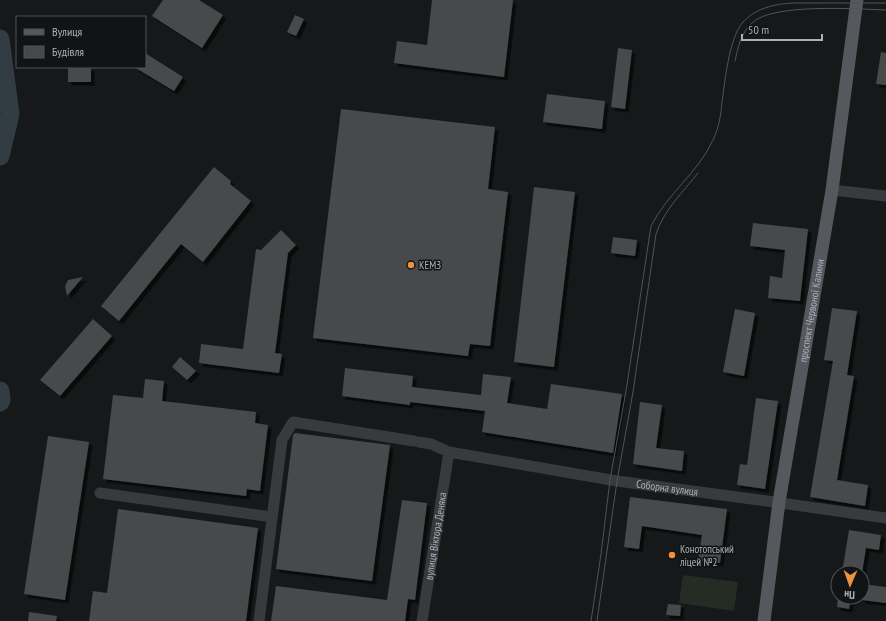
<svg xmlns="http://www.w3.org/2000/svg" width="886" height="621" viewBox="0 0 886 621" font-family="'PT Sans Narrow',sans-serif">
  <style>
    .green { fill: #242c24 }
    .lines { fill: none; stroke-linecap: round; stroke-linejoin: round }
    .river { stroke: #313d42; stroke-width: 19 }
    .building { fill: #46484c; filter: url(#shadow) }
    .minor { stroke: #393a3e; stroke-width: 11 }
    .major { stroke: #55585d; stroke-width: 13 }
    .tram { stroke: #505357; stroke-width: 1 }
    .poi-dot { fill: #eb933e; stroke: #121314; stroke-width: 1.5 }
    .labels { text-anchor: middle; stroke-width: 3; stroke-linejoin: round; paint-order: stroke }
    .poi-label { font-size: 11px; fill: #aab1b9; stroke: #121314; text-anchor: start }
    .street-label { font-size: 11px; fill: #aab1b9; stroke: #121314 }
  </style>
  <defs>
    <filter id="shadow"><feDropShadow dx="3.5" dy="3.5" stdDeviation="0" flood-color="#0009"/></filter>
  </defs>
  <rect width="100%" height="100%" fill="#171819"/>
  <!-- green -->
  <path class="green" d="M683,575L738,582L734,611L679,603Z"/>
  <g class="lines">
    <!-- river -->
    <path class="river" d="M0,39L10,114L0,156
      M0,391L1,400L0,402"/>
  </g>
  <!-- building -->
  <path class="building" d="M163,0H199L223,15L202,48L152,16Z
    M432,0H513L504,77L394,63L397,41L427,45Z
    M295,15L304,19L296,36L287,32Z
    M618,48L632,50L625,109L611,107Z
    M881,52L886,53V85L876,84Z
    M145,53L183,77L174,91L134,67H145Z
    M68,67H91V82H68Z
    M547,94L605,101L602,129L543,122Z
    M341,109L495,127L488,189L508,192L490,346L470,344L468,356L313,338Z
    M214,167L231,181L230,184L251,201L203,262L181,244L119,321L101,306Z
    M534,187L575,192L554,367L514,362Z
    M753,223L808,229L800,301L768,298L770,276L782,278L785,250L750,246Z
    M281,230L296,245L288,253L275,353L282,354L279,373L199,363L201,344L243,349L256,249L261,250Z
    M613,237L637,240L635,256L611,253Z
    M83,277L67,296L65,286L68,280Z
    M832,308L857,311L847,375L854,376L837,480L868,485L865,506L810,497L833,361L824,360Z
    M735,309L755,313L744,376L723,372Z
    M93,319L112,336L60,396L40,380Z
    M180,357L196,371L187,380L172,367Z
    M345,368L413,376L412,387L481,395L483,374L511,377L507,403L547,409L551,384L622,394L613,453L482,432L485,411L410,402V405L342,396Z
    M145,379L164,381L162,401L256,412L255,423L268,425L260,491L247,489L246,496L103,479L113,395L143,398Z
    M756,398L778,401L765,489L737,485L740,464L747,465Z
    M640,402L662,405L656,448L684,451L682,471L633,464Z
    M295,433L390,445L372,581L276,569L293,435Z
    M48,436L89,442L65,600L24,594Z
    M630,497L727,509L720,563L698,561L702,535L642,526L639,549L624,547Z
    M402,500L427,503L415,600L408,599L405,621H271L276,586L387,600Z
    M118,509L258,528L246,621H89L93,591L107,593Z
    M849,530L881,535L879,550L866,548L862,573H842Z
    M862,584L886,587V603L862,600Z
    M838,597H851L849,609L837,607Z
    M668,604L681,605L680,616L666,615Z
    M29,612L57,616L56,621H28Z"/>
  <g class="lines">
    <!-- minor -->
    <g class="minor">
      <path d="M832,190L886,196"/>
      <path id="s1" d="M419,442L431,444L449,452L617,481L767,501L886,518"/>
      <path d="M100,493L272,517"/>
      <path d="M259,621L282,440L293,422L414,441"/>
      <path id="s2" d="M422,621L449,452"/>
    </g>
    <!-- major -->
    <path class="major" id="s3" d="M764,621L779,502L832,190L857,0"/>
    <!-- tram -->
    <path class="tram" d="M735,61C738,47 741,33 752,23C772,3 857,9 886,10
      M591,621L601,554L610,480L626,391L651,226C667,194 698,173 713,140C719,128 721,114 722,102C725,81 729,38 743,22C748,16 758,10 765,8C776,4 787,3 798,3H886
      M597,621L617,481L633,392L656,234C664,210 682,193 698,173"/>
  </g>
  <!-- markers -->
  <g class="poi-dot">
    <circle cx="411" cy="265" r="4"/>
    <circle cx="672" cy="555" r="4"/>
  </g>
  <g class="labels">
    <!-- poi labels -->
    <g class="poi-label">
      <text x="419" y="269">КЕМЗ</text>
      <text x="680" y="553">Конотопський<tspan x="680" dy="13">ліцей №2</tspan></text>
    </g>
    <!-- street labels -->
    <g class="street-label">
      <text dy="4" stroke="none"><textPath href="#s3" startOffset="314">проспект Червоної Калини</textPath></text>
      <text dy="4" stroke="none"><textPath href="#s1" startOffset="253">Соборна вулиця</textPath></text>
      <text dy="4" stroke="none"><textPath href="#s2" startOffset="86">вулиця Віктора Деняка</textPath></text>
    </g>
  </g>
  <!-- legend -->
  <rect x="16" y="16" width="130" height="52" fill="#121314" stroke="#4f5256"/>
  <rect x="24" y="29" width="20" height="6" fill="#55585d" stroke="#4f5256"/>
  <text x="52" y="36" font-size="12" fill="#aab1b9">Вулиця</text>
  <rect x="24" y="46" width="20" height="12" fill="#46484c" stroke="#4f5256"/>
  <text x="52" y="56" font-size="12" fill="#aab1b9">Будівля</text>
  <!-- north arrow -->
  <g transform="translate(850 585) rotate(182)"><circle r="19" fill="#121314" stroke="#4f5256"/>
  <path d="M0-3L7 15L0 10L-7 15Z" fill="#eb933e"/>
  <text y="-6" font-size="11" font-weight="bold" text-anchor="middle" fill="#aab1b9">Пн</text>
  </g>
  <!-- scale -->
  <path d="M742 34v6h80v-6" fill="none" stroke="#aab1b9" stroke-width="2"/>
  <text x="748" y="34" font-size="12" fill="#aab1b9" stroke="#121314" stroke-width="3" paint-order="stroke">50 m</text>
</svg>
